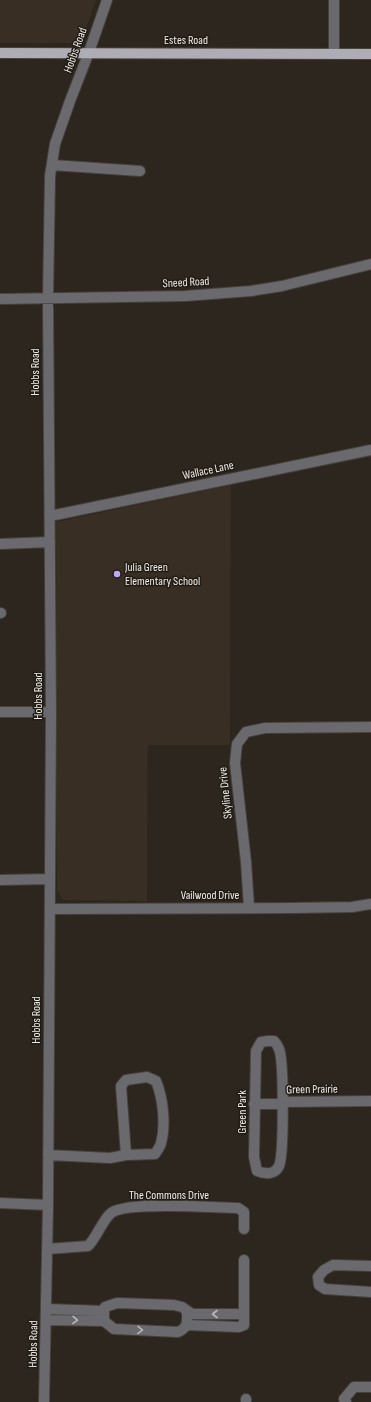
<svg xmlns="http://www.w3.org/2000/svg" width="371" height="1402" viewBox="0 0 371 1402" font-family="'Sofia Sans Condensed',sans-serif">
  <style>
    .built { fill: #382e23 }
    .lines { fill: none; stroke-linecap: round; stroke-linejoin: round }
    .minor-casing { stroke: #47423b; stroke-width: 12 }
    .major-casing { stroke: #47423b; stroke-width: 12 }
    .minor { stroke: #6a6a6e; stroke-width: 10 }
    .major { stroke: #aeacb5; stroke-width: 10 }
    .oneway { stroke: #bab7b7 }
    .poi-dot { fill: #bda9f5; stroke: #221c16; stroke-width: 1.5 }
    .labels { text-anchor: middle; stroke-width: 3; stroke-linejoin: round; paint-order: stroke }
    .street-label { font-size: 12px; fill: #efebe7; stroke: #221c16 }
    .poi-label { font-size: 12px; fill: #efebe7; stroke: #221c16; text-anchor: start }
  </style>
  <rect width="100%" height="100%" fill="#2c261f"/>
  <!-- built -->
  <path class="built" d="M0,0H96L81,43H0Z
    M231,485L230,745H148L147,901L63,900L57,891L56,522Z"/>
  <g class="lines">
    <defs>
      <path id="minor" d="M334,0V53
        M52,165L140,171
        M0,299L185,296L251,291L282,286L371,264
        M50,516L371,450
        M0,544L50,542
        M0,613H1
        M0,712H51
        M0,880L50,879
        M249,907L246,862L235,763L237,744L246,732L265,728L371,727
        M50,909L292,908L352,907L371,904
        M268,1041H274C276,1043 278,1046 279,1049C284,1060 284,1155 279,1166C275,1175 265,1174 257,1171L254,1157L256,1051L261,1042Z
        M254,1104H278L283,1102L371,1101
        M48,1155L110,1158L126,1155L121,1086L126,1080L147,1077L156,1081C163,1098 166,1125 161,1143C160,1147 157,1151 155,1154L126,1155
        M0,1203L48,1205
        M47,1249L88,1246C97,1237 101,1223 110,1214C123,1200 216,1208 238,1208L244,1212V1229
        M371,1266L333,1265L324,1270L318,1277L319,1285L325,1289L371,1292
        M46,1309L104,1311
        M187,1311C187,1321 189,1327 178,1332L114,1329L104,1321V1311L105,1307L117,1303L174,1305L182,1307L192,1314H244
        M46,1320L104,1321
        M187,1325L239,1327L244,1325V1260
        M246,1399V1402
        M44,1402L48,1205L51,712L48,299L50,176L55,144L70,101L89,52L107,0
        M346,1402L344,1399L354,1387H371"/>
      <path id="major" d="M0,53L371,54"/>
    </defs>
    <!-- minor casing -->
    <use href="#minor" class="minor-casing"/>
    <!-- major casing -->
    <use href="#major" class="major-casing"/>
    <!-- minor -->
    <use href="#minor" class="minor"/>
    <!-- major -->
    <use href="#major" class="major"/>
  </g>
  <!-- one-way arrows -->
  <defs><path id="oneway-chevron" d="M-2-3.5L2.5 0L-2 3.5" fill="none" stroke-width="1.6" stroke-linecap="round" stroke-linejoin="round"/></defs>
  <g class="oneway">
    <use href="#oneway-chevron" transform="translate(215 1314) rotate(180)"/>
    <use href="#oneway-chevron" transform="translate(75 1320) rotate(1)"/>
    <use href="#oneway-chevron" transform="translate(140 1330) rotate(2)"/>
  </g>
  <!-- markers -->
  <circle class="poi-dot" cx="117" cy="574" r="4"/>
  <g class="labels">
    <!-- street labels -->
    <g class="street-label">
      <text x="186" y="44">Estes Road</text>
      <text transform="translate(75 50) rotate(-70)" y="4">Hobbs Road</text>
      <text transform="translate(186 282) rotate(-3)" y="4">Sneed Road</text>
      <text transform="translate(35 372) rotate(-90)" y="4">Hobbs Road</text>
      <text transform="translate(208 470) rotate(-12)" y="4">Wallace Lane</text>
      <text transform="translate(38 696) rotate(-90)" y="4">Hobbs Road</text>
      <text transform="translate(225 793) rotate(-96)" y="4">Skyline Drive</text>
      <text x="210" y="899">Vailwood Drive</text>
      <text transform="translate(36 1020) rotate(-90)" y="4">Hobbs Road</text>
      <text transform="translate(312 1089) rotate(-1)" y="4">Green Prairie</text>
      <text transform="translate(242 1112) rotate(-90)" y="4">Green Park</text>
      <text x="169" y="1199">The Commons Drive</text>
      <text transform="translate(33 1344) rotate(-89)" y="4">Hobbs Road</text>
    </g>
    <!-- poi labels -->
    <g class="poi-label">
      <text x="125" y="571">Julia Green<tspan x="125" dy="14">Elementary School</tspan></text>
    </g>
  </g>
</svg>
